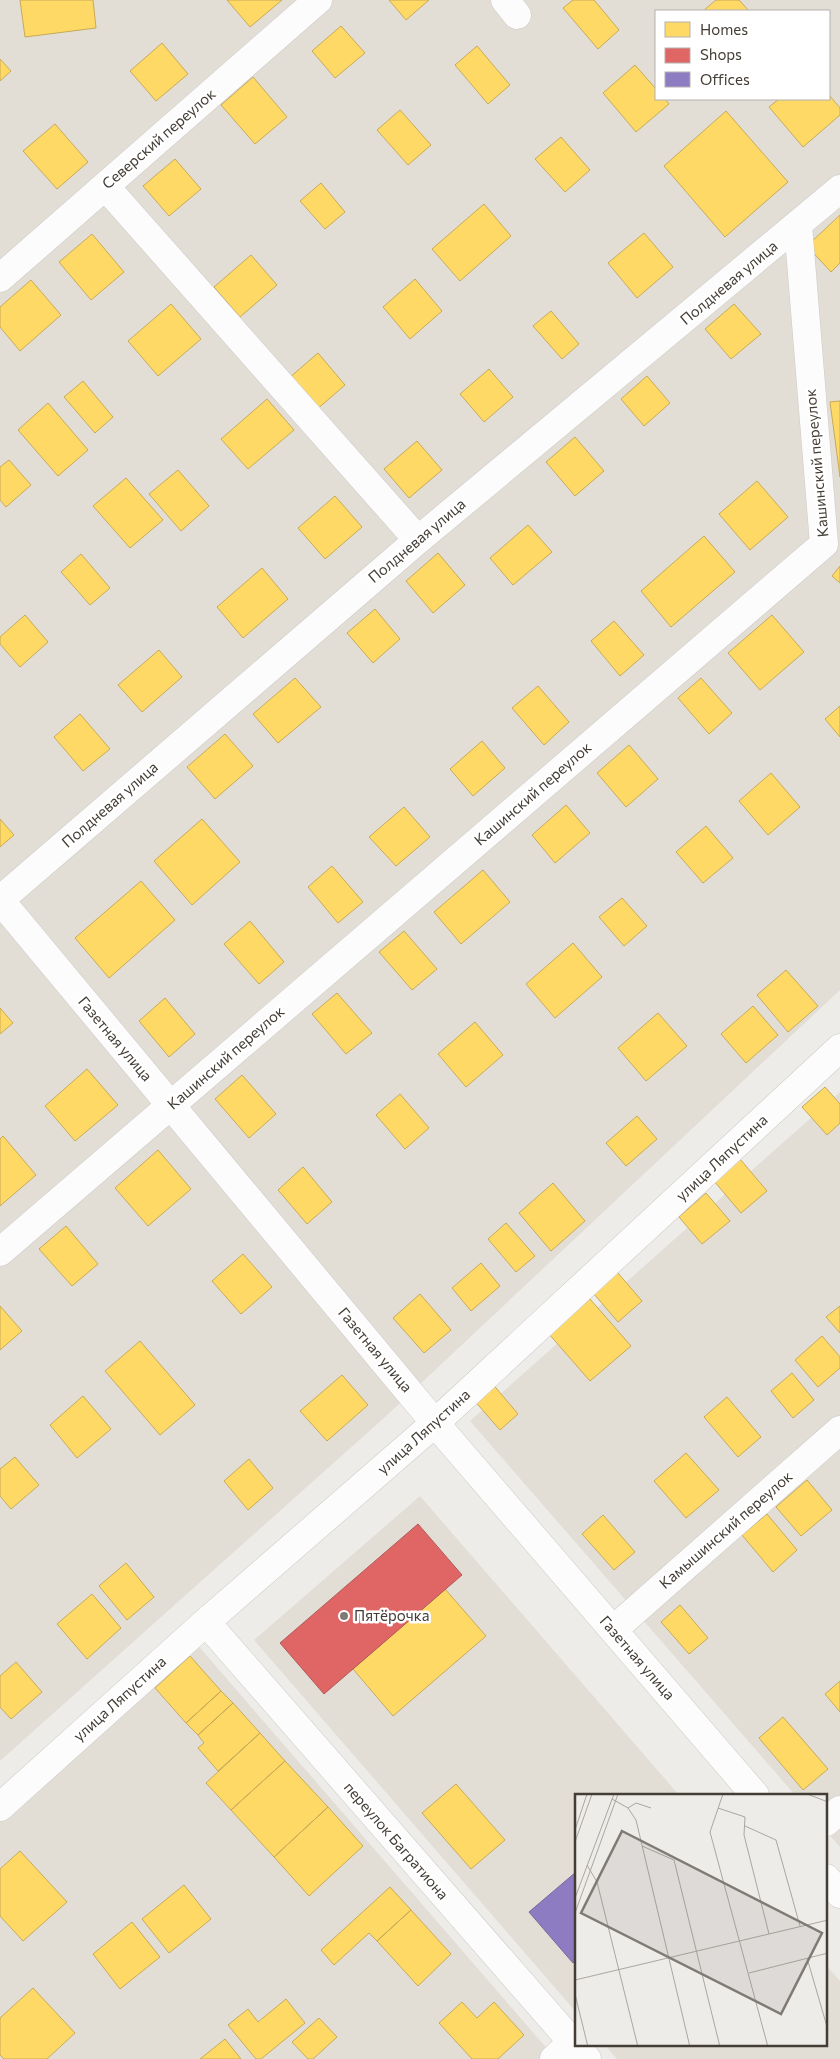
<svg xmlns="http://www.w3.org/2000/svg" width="840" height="2059" viewBox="0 0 840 2059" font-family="Commissioner,sans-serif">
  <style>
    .residential { fill: #e2ded6; fill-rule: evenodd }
    .homes { fill: #ffd966; stroke: #c7aa58 }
    .shops { fill: #e06666; stroke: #b15a58 }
    .offices { fill: #8e7cc3; stroke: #786999 }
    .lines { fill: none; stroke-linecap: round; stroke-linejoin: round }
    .minor-casing { stroke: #cccac6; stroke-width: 29 }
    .minor { stroke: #fcfcfc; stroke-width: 28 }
    .poi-dot { fill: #7f7a75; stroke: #fff; stroke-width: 2 }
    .labels { text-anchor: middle; stroke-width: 5; stroke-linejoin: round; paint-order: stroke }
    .street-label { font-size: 15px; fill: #433d36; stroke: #fff }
    .poi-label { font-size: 15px; fill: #433d36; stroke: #fff; text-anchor: start }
    .inset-road { fill: none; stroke: #aaa6a1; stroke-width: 1 }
    .view { fill: #7f7a75; fill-opacity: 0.15; stroke: #7f7a75; stroke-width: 2.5 }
    .inset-edge { fill: none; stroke: #433d36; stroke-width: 2.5 }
  </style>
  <rect width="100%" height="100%" fill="#eeece9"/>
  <!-- residential -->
  <path class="residential" d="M0,0H840V990L384,1418L0,1761ZM656,11H829V99H656Z
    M840,1092V1847L826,1831V1795H795L470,1421Z
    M420,1496L679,1795H576V2012L254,1640Z
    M195,1642L556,2059H0V1816Z
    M826,1965L840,1981V2059H617L605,2045H826Z"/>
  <!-- homes -->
  <path class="homes" d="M20,0H93L96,28L25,37Z
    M227,0H282L250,27Z
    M389,0H429L406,20Z
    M573,0H594L619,30L598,49L563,8Z
    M716,0H739L749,11H703Z
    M341,26L365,53L335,78L312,51Z
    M162,43L188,74L156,101L130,71Z
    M477,46L510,85L488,104L455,65Z
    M0,59L11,71L0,81Z
    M635,65L656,89V99H665L669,104L636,132L603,93Z
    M253,77L287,117L255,144L221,105Z
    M829,95L840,108V115L803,147L769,107L779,99H829Z
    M400,110L431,145L408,165L377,130Z
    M726,111L788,182L725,237L664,166Z
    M55,124L88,162L57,189L23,151Z
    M561,137L590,170L565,192L535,159Z
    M175,159L201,189L169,216L143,186Z
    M321,183L345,212L325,229L300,201Z
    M484,204L511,236L460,281L432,249Z
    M840,215V263L831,272L807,246Z
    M644,233L673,267L637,298L608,263Z
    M92,234L124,272L91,300L59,262Z
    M251,255L277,285L240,317L214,287Z
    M415,279L442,311L410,339L383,307Z
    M31,280L61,315L20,351L0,327V307Z
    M171,304L201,339L158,376L128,341Z
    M734,304L761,334L731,359L705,329Z
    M551,311L579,344L562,359L533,326Z
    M318,353L345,385L315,411L288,379Z
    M489,369L513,397L484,422L460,394Z
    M647,376L670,403L644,426L621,399Z
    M83,381L113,417L95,433L64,397Z
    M267,399L294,430L248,469L221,439Z
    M840,401V477L830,402Z
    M48,403L88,450L58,476L18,430Z
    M575,437L604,471L575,496L546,462Z
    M417,441L442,470L409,498L384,469Z
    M9,460L31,485L6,507L0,500V467Z
    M178,470L209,506L181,531L149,494Z
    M126,478L163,520L130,548L93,506Z
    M757,481L788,517L750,550L719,514Z
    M335,496L362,527L325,559L298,528Z
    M528,525L552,552L513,585L490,558Z
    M704,536L735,572L671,627L641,591Z
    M438,553L465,585L433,613L406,581Z
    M81,554L110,588L90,605L61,572Z
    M840,566V583L832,576Z
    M262,568L288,599L243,638L217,607Z
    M375,609L400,639L373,663L347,633Z
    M25,615L48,642L20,667L0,644V637Z
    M772,615L804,652L760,690L728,653Z
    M614,621L644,655L620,676L591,641Z
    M159,650L182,677L142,712L118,685Z
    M295,678L321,707L278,743L253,714Z
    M701,678L732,713L709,734L678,698Z
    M538,686L569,722L544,745L512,708Z
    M840,706V737L825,719Z
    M80,714L110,749L83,771L54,737Z
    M225,734L253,766L215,799L187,767Z
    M482,741L505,768L473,796L450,769Z
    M629,745L658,779L626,807L597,773Z
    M771,773L800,807L768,835L739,801Z
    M566,805L590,833L555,863L532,835Z
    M404,807L430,837L396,866L369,837Z
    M0,819L14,835L0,847Z
    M202,819L240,862L192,905L154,861Z
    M706,826L733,858L703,883L676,852Z
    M332,866L363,902L338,923L308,887Z
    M483,870L510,902L461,944L434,912Z
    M141,881L175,920L109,978L75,938Z
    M622,898L647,926L624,946L599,917Z
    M250,921L284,962L259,984L224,944Z
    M404,931L437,969L412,990L379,952Z
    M573,943L602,977L555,1018L526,984Z
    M786,970L818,1006L788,1032L757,995Z
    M337,993L372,1033L346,1054L312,1014Z
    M165,998L195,1034L169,1057L139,1021Z
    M753,1006L778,1035L746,1063L721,1034Z
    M0,1008L13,1023L0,1034Z
    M658,1013L687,1046L646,1081L618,1048Z
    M475,1022L503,1055L466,1087L438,1054Z
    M87,1069L118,1105L75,1141L45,1106Z
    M242,1075L276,1114L249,1138L215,1099Z
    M825,1087L840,1104V1123L827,1135L802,1107Z
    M400,1094L429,1128L405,1149L376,1115Z
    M637,1116L657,1139L626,1166L606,1143Z
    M3,1136L36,1175L0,1206V1139Z
    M158,1150L191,1189L148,1226L115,1188Z
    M735,1153L767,1191L741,1213L709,1175Z
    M303,1167L332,1202L307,1224L278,1190Z
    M553,1183L585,1221L551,1251L519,1213Z
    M706,1193L730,1221L702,1244L679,1217Z
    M506,1223L535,1256L516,1272L488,1239Z
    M66,1226L98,1264L72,1286L39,1249Z
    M243,1254L272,1287L241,1314L212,1281Z
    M481,1263L500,1286L471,1311L452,1288Z
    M612,1266L642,1301L618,1322L588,1287Z
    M420,1294L451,1330L424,1353L393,1318Z
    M590,1299L631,1346L590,1381L549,1334Z
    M0,1306L22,1331L0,1350Z
    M840,1306V1333L826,1317Z
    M822,1336L840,1357V1368L818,1387L795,1360Z
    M140,1341L195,1405L160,1435L105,1371Z
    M792,1373L814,1400L793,1418L771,1391Z
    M342,1375L368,1405L327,1441L300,1411Z
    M491,1382L518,1414L500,1430L472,1398Z
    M83,1396L111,1429L77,1458L50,1425Z
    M727,1397L761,1437L738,1457L704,1417Z
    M686,1453L719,1490L686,1518L654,1481Z
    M15,1457L39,1485L11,1509L0,1496V1469Z
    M249,1459L273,1488L248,1510L224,1481Z
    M807,1480L832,1510L801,1536L776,1507Z
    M767,1514L797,1550L773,1572L742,1535Z
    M603,1515L635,1552L614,1570L582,1534Z
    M126,1563L154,1597L127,1620L99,1586Z
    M445,1589L486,1636L393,1716L353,1669Z
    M92,1594L121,1628L87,1659L57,1624Z
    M680,1605L708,1638L689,1654L661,1622Z
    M190,1656L221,1691L186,1723L155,1688Z
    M16,1662L42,1692L11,1719L0,1707V1676Z
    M840,1681V1712L825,1694Z
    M221,1691L233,1703L198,1735L186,1723Z
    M233,1703L260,1733L218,1771L198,1748L204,1743L198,1735Z
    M783,1717L828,1769L803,1790L759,1738Z
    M260,1733L285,1761L231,1810L206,1783Z
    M285,1761L328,1807L274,1857L231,1810Z
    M456,1784L505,1840L471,1869L422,1813Z
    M328,1807L363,1846L309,1896L274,1857Z
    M20,1851L67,1902L23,1941L0,1916V1869Z
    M184,1885L211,1919L169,1953L142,1919Z
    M390,1887L411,1910L377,1941L369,1933L334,1965L321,1950Z
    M411,1910L451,1954L418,1986L377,1941Z
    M132,1922L160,1957L120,1989L93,1954Z
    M33,1988L75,2033L47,2059H4L0,2055V2018Z
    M286,1999L305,2023L261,2059H256L228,2025L248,2009L258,2022Z
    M462,2002L477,2018L494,2002L524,2035L498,2059H472L439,2023Z
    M319,2018L337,2037L313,2059H308L292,2042Z
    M225,2039L241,2059H200Z"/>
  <!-- shops -->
  <path class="shops" d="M418,1524L462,1575L324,1694L280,1643Z"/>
  <!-- offices -->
  <path class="offices" d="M576,1872V1960L573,1963L529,1912Z"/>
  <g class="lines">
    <defs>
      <path id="minor" d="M505,0L517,15
        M105,186L418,540
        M0,278L318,0
        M0,900L435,1423L755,1795
        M0,900L418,540L840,189
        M0,1252L824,544L798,225
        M206,1622L587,2059
        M613,1630L840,1430
        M0,1807L206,1622L435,1423L840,1048
        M826,1822L840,1810
        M826,1878L840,1894
        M554,2059L572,2042"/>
    </defs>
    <!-- minor casing -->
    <use href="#minor" class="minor-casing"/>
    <!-- minor -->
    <use href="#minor" class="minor"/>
  </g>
  <!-- markers -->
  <circle class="poi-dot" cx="344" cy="1616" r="5"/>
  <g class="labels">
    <!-- street labels -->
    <g class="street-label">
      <text transform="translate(159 139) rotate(-41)" y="5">Северский переулок</text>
      <text transform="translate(729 283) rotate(-40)" y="5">Полдневая улица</text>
      <text transform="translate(817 463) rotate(-95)" y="5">Кашинский переулок</text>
      <text transform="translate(417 541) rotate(-40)" y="5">Полдневая улица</text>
      <text transform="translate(533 794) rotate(-41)" y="5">Кашинский переулок</text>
      <text transform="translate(110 805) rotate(-41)" y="5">Полдневая улица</text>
      <text transform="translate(115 1039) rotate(50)" y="5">Газетная улица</text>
      <text transform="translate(226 1058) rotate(-41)" y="5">Кашинский переулок</text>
      <text transform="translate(722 1158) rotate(-43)" y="5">улица Ляпустина</text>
      <text transform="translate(375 1350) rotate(50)" y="5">Газетная улица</text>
      <text transform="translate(424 1432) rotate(-42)" y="5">улица Ляпустина</text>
      <text transform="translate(726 1530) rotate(-41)" y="5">Камышинский переулок</text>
      <text transform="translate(637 1658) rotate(49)" y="5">Газетная улица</text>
      <text transform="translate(120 1699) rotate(-42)" y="5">улица Ляпустина</text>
      <text transform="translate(396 1841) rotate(49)" y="5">переулок Багратиона</text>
    </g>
    <!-- poi labels -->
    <g class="poi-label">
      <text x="354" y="1621">Пятёрочка</text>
    </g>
  </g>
  <!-- overview -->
  <g transform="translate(575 1794)">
    <rect width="252" height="252" fill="#eeece9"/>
    <path class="inset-road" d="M148,0L135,38L193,253M232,0L253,8M37,5L53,14L61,26L115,253M53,14L61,9L76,14M143,14L170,23L169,41L194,140M170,32L201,46L225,132M0,36L12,0M0,48L17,0M67,52L99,66L145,253M12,71L22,88L63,253M0,104L39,0M0,119L43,0M232,164L253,236M174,179L253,159M0,186L253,126M0,200L13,253"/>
    <path class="view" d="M47,37L247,139L206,220L6,119Z"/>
    <rect width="252" height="252" class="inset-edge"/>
  </g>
  <!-- legend -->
  <rect x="655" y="10" width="175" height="90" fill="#ffffff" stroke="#b4b1af"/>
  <rect x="665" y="22" width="25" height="15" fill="#ffd966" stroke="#b4b1af"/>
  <text x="700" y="35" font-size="15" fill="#433d36">Homes</text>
  <rect x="665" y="48" width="25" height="15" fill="#e06666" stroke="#b4b1af"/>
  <text x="700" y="60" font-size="15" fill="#433d36">Shops</text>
  <rect x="665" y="72" width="25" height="15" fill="#8e7cc3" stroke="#b4b1af"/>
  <text x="700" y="85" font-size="15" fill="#433d36">Offices</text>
</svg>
